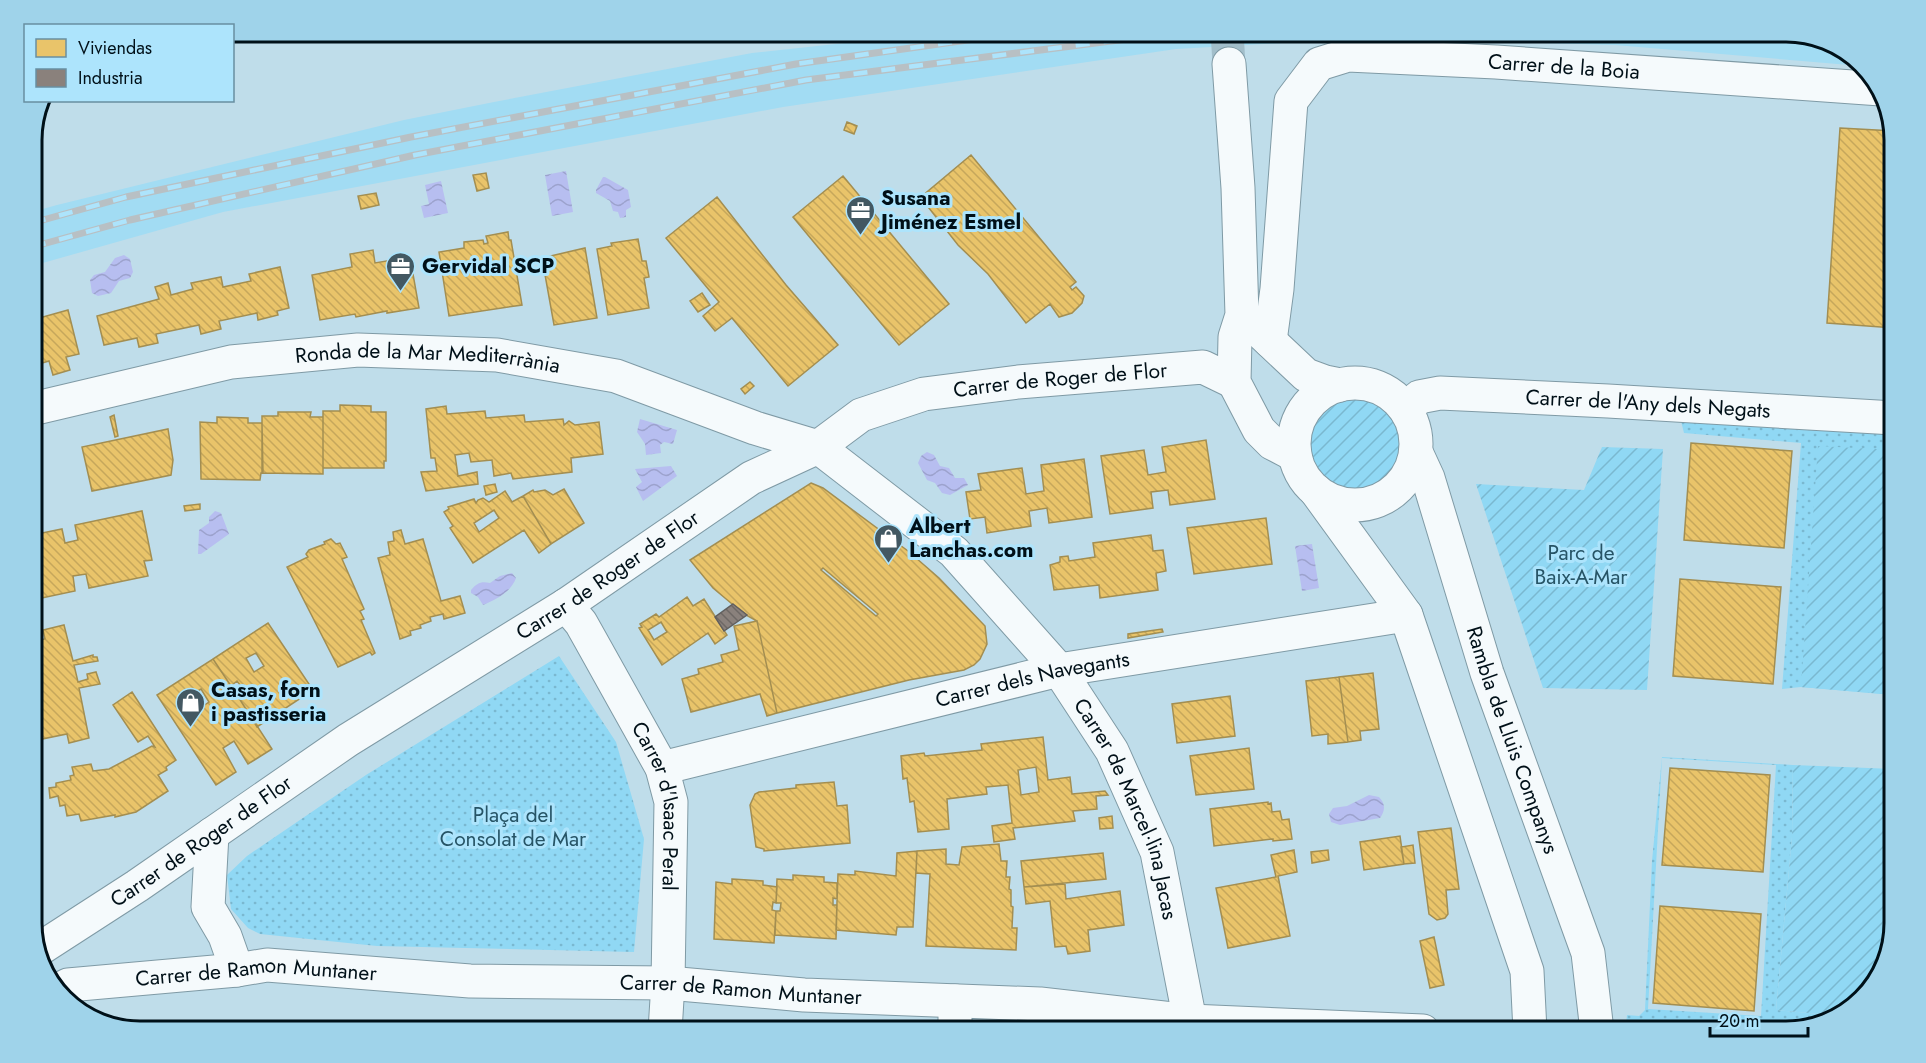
<svg xmlns="http://www.w3.org/2000/svg" width="1926" height="1063" viewBox="0 0 1926 1063" font-family="Jost,sans-serif">
  <style>
    .built { fill: #a2dcf3 }
    .grass { fill: url(#grass-dots); fill-rule: evenodd }
    .garden { fill: url(#garden-furrows) }
    .water { fill: url(#water-waves) }
    .homes { fill: url(#homes-back-hatch); stroke: #a38e51; stroke-width: 1.5; fill-rule: evenodd }
    .industry { fill: url(#industry-back-hatch); stroke: #615f5e; stroke-width: 1.5 }
    .lines { fill: none; stroke-linecap: round; stroke-linejoin: round }
    .minor-tunnel { stroke: #a2beca; stroke-width: 33; stroke-dasharray: 33 16; stroke-linecap: butt }
    .minor-casing { stroke: #7f9aa5; stroke-width: 35 }
    .minor { stroke: #f5fafc; stroke-width: 33 }
    .rail-casing { stroke: #b8c0c4; stroke-width: 7 }
    .rail { stroke: #ade4fc; stroke-width: 4.5; stroke-dasharray: 14; stroke-linecap: butt }
    .labels { text-anchor: middle; stroke-width: 6; stroke-linejoin: round; paint-order: stroke }
    .street-label { font-size: 21px; fill: #001018; stroke: #ade4fc }
    .poi-label { font-size: 21px; font-weight: bold; fill: #001018; stroke: #ade4fc; text-anchor: start }
    .park-label { font-size: 21px; fill: #265466; stroke: #ade4fc }
    .rim { fill: none; stroke: #001018; stroke-width: 3 }
  </style>
  <defs>
    <pattern id="grass-dots" width="8" height="8" patternUnits="userSpaceOnUse" patternTransform="scale(1.5)"><rect width="8" height="8" fill="#90d8f4"/><path d="M2 2h.1M6 6h.1" fill="none" stroke="#7ab8d0" stroke-width="1.8" stroke-linecap="round"/></pattern>
    <pattern id="garden-furrows" width="10" height="10" patternUnits="userSpaceOnUse" patternTransform="scale(1.5)"><rect width="10" height="10" fill="#90d8f4"/><path d="M-1 1l2-2M0 10L10 0M9 11l2-2" fill="none" stroke="#7ab8d0"/></pattern>
    <pattern id="water-waves" width="16" height="10" patternUnits="userSpaceOnUse" patternTransform="scale(1.5)"><rect width="16" height="10" fill="#b7bef0"/><path d="M0 5q4-4 8 0t8 0" fill="none" stroke="#9ca2cd"/></pattern>
    <pattern id="homes-back-hatch" width="6" height="6" patternUnits="userSpaceOnUse" patternTransform="scale(1.5)"><rect width="6" height="6" fill="#e9c46a"/><path d="M-1 5l2 2M0 0l6 6M5-1l2 2" fill="none" stroke="#c6a75b"/></pattern>
    <pattern id="industry-back-hatch" width="6" height="6" patternUnits="userSpaceOnUse" patternTransform="scale(1.5)"><rect width="6" height="6" fill="#8a817c"/><path d="M-1 5l2 2M0 0l6 6M5-1l2 2" fill="none" stroke="#6e6865"/></pattern>
  </defs>
  <rect width="100%" height="100%" fill="#bfddea"/>
  <!-- built -->
  <path class="built" d="M946,32H1786L1840,46L1861,66L1615,45L1370,38L1176,49L783,107L223,212L32,266V212L57,205L404,120L494,102L752,53Z"/>
  <!-- grass -->
  <path class="grass" d="M1681,421L1894,432V695L1801,687L1782,689L1801,443L1684,433L1665,680L1684,433Z
    M559,656L616,742L644,839L634,952L377,946L260,934L248,928L231,909L227,875L247,856L366,775Z
    M1662,757L1793,765L1792,837L1776,1010L1842,1016L1841,1017L1786,1031H1727L1629,1024L1622,1029L1607,1023L1620,1027L1626,1024L1627,1015L1639,1016L1645,1010L1652,861ZM1662,758L1776,765L1761,1016L1648,1009Z"/>
  <!-- garden -->
  <path class="garden" d="M1304 447a51 51 0 1 1 102 0a51 51 0 1 1-102 0Z
    M1818,446L1894,450V695L1801,687Z
    M1602,447L1663,449L1647,690L1543,688L1476,484L1584,490Z
    M1793,765L1894,769V910L1893,930L1880,977L1842,1016L1776,1010L1792,837Z"/>
  <!-- water -->
  <path class="water" d="M566,171L573,212L552,216L545,175Z
    M603,177H605L628,190L631,207L626,210V217L620,218L618,212L613,211L610,201L596,193V190Z
    M441,181L448,213L424,218L421,206L429,204L425,185Z
    M124,255L130,259L133,272L130,278L119,281L111,293L98,296L92,293L90,280L94,275L105,272L115,258Z
    M640,419L677,430L673,444L664,442L660,445L661,453L646,455L645,444L637,432Z
    M927,452L934,455L940,466L949,468L955,478H964L968,485L950,495L942,493L935,483L927,480L918,463L921,456Z
    M671,466L677,476L643,501L636,487L642,482L635,469Z
    M215,511L221,513L229,534L201,554H198L199,530L209,523V517Z
    M1312,544L1319,588L1302,591L1295,546Z
    M512,573L516,578C511,592 496,600 483,605L478,597L471,593V590C477,583 481,581 490,583L500,576Z
    M1369,795L1379,797C1386,804 1385,811 1380,818L1340,825L1331,822L1329,814L1333,808L1347,806Z"/>
  <!-- homes -->
  <path class="homes" d="M847,122L857,126L854,134L844,130Z
    M1840,128L1894,131V328L1827,323Z
    M971,155L1076,282L1070,287L1072,290L1076,287L1084,296L1082,303L1072,313L1059,317L1050,304L1026,323L988,274L958,245L925,203L921,197Z
    M486,173L489,188L477,191L473,175Z
    M843,176L949,304L899,345L793,217Z
    M376,193L379,205L361,209L358,196Z
    M717,197L786,285L838,345L788,386L732,318L715,331L703,316L719,302L666,238Z
    M508,232L509,240H511L522,305L449,316L439,252L464,248V242L483,240L484,244L488,243L486,236Z
    M638,239L642,261H646L649,277L644,278L649,308L608,315L597,249L612,246L611,243Z
    M585,248L597,318L554,325L542,258Z
    M373,250L375,263L410,257L419,308L387,313V311L356,317L355,314L320,320L312,275L352,267L350,254Z
    M280,267L289,308L277,311L278,315L258,320L257,313L219,321L221,329L201,334L199,325L156,334L158,343L139,347L137,338L104,345L97,316L159,299L155,287L168,283L171,295L193,289L191,283L221,277L223,287L251,281L249,274Z
    M702,293L710,305L698,312L690,301Z
    M68,310L79,354L66,357L70,370L53,375L49,361L32,366V320Z
    M750,382L754,386L745,394L741,389Z
    M340,405L371,406V412H386V461H384V468H323V411H340Z
    M446,406L447,414L485,411L486,418L524,415L525,422L563,419L564,425L569,421L575,425L599,422L603,454L571,458L572,472L513,479L511,473L494,476L492,460L471,462L469,453L455,455L458,476L477,472L478,484L426,491L421,472L437,471L435,458H431L426,409Z
    M278,412H311L310,417H323V474L262,473V416H278Z
    M114,415L118,436L115,437L110,417Z
    M217,417L248,418V423H262L263,473H261L260,480L201,479L200,422L217,423Z
    M168,429L173,460L171,475L92,491L82,447Z
    M1206,440L1215,499L1170,505L1168,490L1151,492L1153,508L1110,514L1101,456L1144,450L1148,475L1166,472L1162,447Z
    M1691,443L1792,451L1784,548L1684,540Z
    M1084,459L1092,517L1049,523L1047,508L1029,511L1031,526L987,533L985,517L970,519L966,492L981,490L978,474L1022,468L1026,494L1044,491L1041,465Z
    M811,483L823,488L908,551L939,578L985,626L987,644L980,659L974,665L964,670L909,680L777,713L757,621L744,614L713,588L690,560ZM823,568L878,614L876,616L821,570Z
    M495,484L497,492L486,495L484,486Z
    M564,489L584,523L551,544L523,496L533,490L534,492L545,490L553,495Z
    M505,491L512,502L523,496L551,544L539,553L524,530L473,563L450,528L453,526L444,512L449,509L448,507L474,499L476,503L478,500L483,498L489,502ZM494,510L499,518L479,532L474,523Z
    M200,504V509L185,511L184,506Z
    M142,511L152,560L144,561L148,576L89,588L86,574L73,576L75,591L32,600V535L62,529L65,543L78,540L75,525Z
    M1266,518L1272,564L1194,574L1187,528Z
    M401,530L405,544L423,539L441,601L460,596L465,613L444,619L443,614L430,617L431,621L420,625L421,628L410,631L411,635L400,639L378,558L390,555L388,542L394,541L393,532Z
    M1151,535L1153,551L1163,550L1166,571L1156,573L1158,590L1100,598L1099,585L1054,590L1050,565L1060,562V557L1068,556L1069,561L1095,557L1093,543Z
    M331,539L336,544L340,543L347,557L342,559L364,609L360,611L364,619L361,620L375,653L372,655L370,652L338,667L287,567L308,557L306,554L309,550L325,544L324,542Z
    M1680,579L1781,587L1773,684L1673,676Z
    M687,597L693,606L704,599L727,635L715,644L708,633L662,665L639,628L642,627L640,624L656,614L659,617ZM661,622L667,632L654,640L648,630Z
    M757,621L777,713L767,716L760,694L691,712L682,679L699,674L698,669L723,662L721,655L739,650L734,626Z
    M268,623L313,690L257,727L237,695L244,690L237,681L231,686L213,659ZM256,653L264,666L254,672L246,658Z
    M64,625L73,661L93,655V657H97L98,661L74,665L78,682L88,679L87,674L96,672L100,684L79,688L89,738L69,743L67,734L42,739L32,693V641L45,639L43,630Z
    M1162,629L1163,632L1128,638V634Z
    M213,659L231,686L225,689L231,699L237,695L272,749L248,764L234,741L223,748L236,772L216,785L157,695ZM201,689L209,702L200,708L191,695Z
    M1373,673L1379,729L1360,731L1361,740L1348,742L1339,677Z
    M1339,677L1348,742L1328,744V734L1312,736L1306,681Z
    M132,692L176,760L166,767L167,770L158,775L168,791L136,812L115,817V815L81,821L79,814L67,816L65,805L60,806L58,796L50,798L49,788L56,787V783L71,780L70,776L74,775L72,767L91,764L93,771L109,769L152,746L155,747L148,736L138,742L113,705Z
    M1230,696L1235,736L1177,743L1172,704Z
    M1043,737L1048,780L1070,777L1072,794L1105,791L1108,795L1096,796L1097,809L1073,811L1075,821L1013,828L1015,839L994,842L992,826L1012,823L1008,785L986,787L987,794L947,799L949,829L918,832L914,801L910,802L907,778L903,779L901,756L924,753L925,756L982,750L981,744ZM1036,767L1039,792L1021,795L1018,770Z
    M1249,748L1254,789L1196,795L1190,756Z
    M1670,768L1770,775L1763,872L1662,865Z
    M834,782L837,806L847,805L850,843L764,851V849L756,847L750,805L755,794L759,792L796,788V785Z
    M1268,802V804L1271,803L1272,812L1280,811L1282,820L1289,819L1292,839L1273,841V839L1214,846L1210,809Z
    M1112,816L1113,828L1100,829L1099,818Z
    M1451,828L1459,889L1446,890L1448,914L1445,918L1437,920L1429,914L1418,832Z
    M1400,836L1404,864L1364,870L1360,842Z
    M999,844L1001,861H1007L1006,877H1010L1009,889L1011,890V906L1013,907L1012,928H1017L1016,950L926,946L930,874L916,873L917,851L946,849V864L959,865L962,847Z
    M1413,845L1415,863L1404,864L1401,847Z
    M1294,850L1297,872L1278,876L1290,936L1228,948L1216,888L1276,877L1271,855Z
    M1328,850L1329,860L1312,863L1311,852Z
    M917,851L913,927H897L896,935L836,930L838,874L855,875V871L896,876L897,853Z
    M1103,853L1106,879L1024,887L1021,861Z
    M793,875L824,877V882L837,883V899L833,898V905H837L836,939L775,935L776,911H780L781,903H776L777,879L793,880Z
    M732,879L763,881V885L777,887L776,903L773,902L772,910L776,911L774,943L714,939L716,882L732,884Z
    M1065,884L1066,899L1120,891L1124,925L1088,930L1090,951L1068,954L1066,946L1055,947L1050,901L1026,904L1024,887Z
    M1660,906L1761,914L1754,1011L1653,1003Z
    M1434,937L1444,985L1430,988L1420,941Z"/>
  <!-- industry -->
  <path class="industry" d="M733,604L747,615L724,631L715,617Z"/>
  <g class="lines">
    <!-- minor-tunnel -->
    <path class="minor-tunnel" d="M1227,32L1229,64"/>
    <defs>
      <g id="minor">
        <path d="M1229,64L1238,188L1242,315L1235,337L1234,382L1259,430L1272,443L1295,455"/>
        <path d="M1255,327L1306,375L1325,382L1340,385"/>
        <path id="s1" d="M1270,341L1277,289L1291,101L1319,64L1348,55L1496,62L1881,89"/>
        <circle cx="1355" cy="444" r="61"/>
        <path id="s2" d="M32,409L231,362L358,350L497,355L616,376L755,428L818,447L954,552L1059,670L1112,751L1157,852L1190,1021V1031"/>
        <path id="s3" d="M1406,410L1419,397L1440,393L1608,401L1894,418"/>
        <path id="s4" d="M1416,452L1428,478L1487,673L1588,953L1597,1031"/>
        <path d="M1316,491L1406,615L1527,971L1530,1031"/>
        <path id="s5" d="M566,605L581,623L590,639L662,768L671,802L668,983L665,1031"/>
        <path id="s6" d="M662,768L1059,670L1406,615"/>
        <path d="M212,834L208,907L225,936L237,970"/>
        <path id="s7" d="M38,950L137,886L348,740L566,605L751,478L818,447L861,415L924,394L1018,382L1203,367L1234,382"/>
        <path id="s8" d="M58,990L68,985L237,970L267,965L470,981L668,983L804,995L1040,1004L1190,1021L1423,1031"/>
        <path d="M955,1001V1031"/>
      </g>
    </defs>
    <!-- minor casing -->
    <use href="#minor" class="minor-casing"/>
    <!-- minor -->
    <use href="#minor" class="minor"/>
    <defs>
      <path id="rail" d="M1692,32L1813,39
        M32,223L126,197L411,137L796,64L1025,32
        M32,247L130,220L415,155L806,80L1150,36L1229,32"/>
    </defs>
    <!-- rail casing -->
    <use href="#rail" class="rail-casing"/>
    <!-- rail -->
    <use href="#rail" class="rail"/>
  </g>
  <!-- icons -->
  <defs>
    <symbol id="office-pin" viewBox="-11 -11 22 30"><path d="M0 17L-7.5 6A9.5 9.5 0 1 1 7.5 6Z" fill="#435862" stroke="#ade4fc"/><path d="M-6-3h4V-5.5h4V-3h4V5H-6ZM-1-4.5V-3h2v-1.5ZM-6 0V1H6V0Z" fill="#fff"/></symbol>
    <symbol id="shop-pin" viewBox="-11 -11 22 30"><path d="M0 17L-7.5 6A9.5 9.5 0 1 1 7.5 6Z" fill="#435862" stroke="#ade4fc"/><path d="M-5-2.5h2.3a2.7 3.5 0 0 1 5.4 0H5L5.5 6h-11ZM-1.5-2.5h3a1.5 2.3 0 0 0-3 0Z" fill="#fff"/></symbol>
  </defs>
  <g fill-rule="evenodd">
    <use href="#office-pin" x="844" y="194" width="33" height="45"/>
    <use href="#office-pin" x="384" y="250" width="33" height="45"/>
    <use href="#shop-pin" x="872" y="522" width="33" height="45"/>
    <use href="#shop-pin" x="174" y="686" width="33" height="45"/>
  </g>
  <g class="labels">
    <!-- street labels -->
    <g class="street-label">
      <text dy="7" stroke="none"><textPath href="#s1" startOffset="534">Carrer de la Boia</textPath></text>
      <text dy="7" stroke="none"><textPath href="#s2" startOffset="402">Ronda de la Mar Mediterrània</textPath></text>
      <text dy="7" stroke="none"><textPath href="#s7" startOffset="1186">Carrer de Roger de Flor</textPath></text>
      <text dy="7" stroke="none"><textPath href="#s3" startOffset="248">Carrer de l'Any dels Negats</textPath></text>
      <text dy="7" stroke="none"><textPath href="#s7" startOffset="682">Carrer de Roger de Flor</textPath></text>
      <text dy="7" stroke="none"><textPath href="#s6" startOffset="381">Carrer dels Navegants</textPath></text>
      <text dy="7" stroke="none"><textPath href="#s4" startOffset="304">Rambla de Lluis Companys</textPath></text>
      <text dy="7" stroke="none"><textPath href="#s5" startOffset="226">Carrer d'Isaac Peral</textPath></text>
      <text dy="7" stroke="none"><textPath href="#s2" startOffset="1292">Carrer de Marcel·lina Jacas</textPath></text>
      <text dy="7" stroke="none"><textPath href="#s7" startOffset="196">Carrer de Roger de Flor</textPath></text>
      <text dy="7" stroke="none"><textPath href="#s8" startOffset="200">Carrer de Ramon Muntaner</textPath></text>
      <text dy="7" stroke="none"><textPath href="#s8" startOffset="686">Carrer de Ramon Muntaner</textPath></text>
    </g>
    <!-- poi labels -->
    <g class="poi-label">
      <text x="881" y="205">Susana<tspan x="881" dy="24">Jiménez Esmel</tspan></text>
      <text x="422" y="273">Gervidal SCP</text>
      <text x="909" y="533">Albert<tspan x="909" dy="24">Lanchas.com</tspan></text>
      <text x="211" y="697">Casas, forn<tspan x="211" dy="24">i pastisseria</tspan></text>
    </g>
    <!-- park labels -->
    <g class="park-label">
      <text x="1581" y="560">Parc de<tspan x="1581" dy="24">Baix-A-Mar</tspan></text>
      <text x="513" y="822">Plaça del<tspan x="513" dy="24">Consolat de Mar</tspan></text>
    </g>
  </g>
  <!-- crop -->
  <path d="M0 0H1926V1063H0ZM140 42H1786A98 98 0 0 1 1884 140V923A98 98 0 0 1 1786 1021H140A98 98 0 0 1 42 923V140A98 98 0 0 1 140 42Z" fill="#9fd3ea" fill-rule="evenodd"/>
  <path class="rim" d="M140 42H1786A98 98 0 0 1 1884 140V923A98 98 0 0 1 1786 1021H140A98 98 0 0 1 42 923V140A98 98 0 0 1 140 42Z"/>
  <!-- legend -->
  <rect x="24" y="24" width="210" height="78" fill="#ade4fc" stroke="#688fa1" stroke-width="1.5"/>
  <rect x="36" y="39" width="30" height="18" fill="#e9c46a" stroke="#688fa1" stroke-width="1.5"/>
  <text x="78" y="54" font-size="18" fill="#001018">Viviendas</text>
  <rect x="36" y="69" width="30" height="18" fill="#8a817c" stroke="#688fa1" stroke-width="1.5"/>
  <text x="78" y="84" font-size="18" fill="#001018">Industria</text>
  <!-- scale -->
  <path d="M1710 1027v9h98v-9" fill="none" stroke="#001018" stroke-width="3"/>
  <text x="1719" y="1027" font-size="18" fill="#001018" stroke="#ade4fc" stroke-width="4.5" paint-order="stroke">20 m</text>
</svg>
